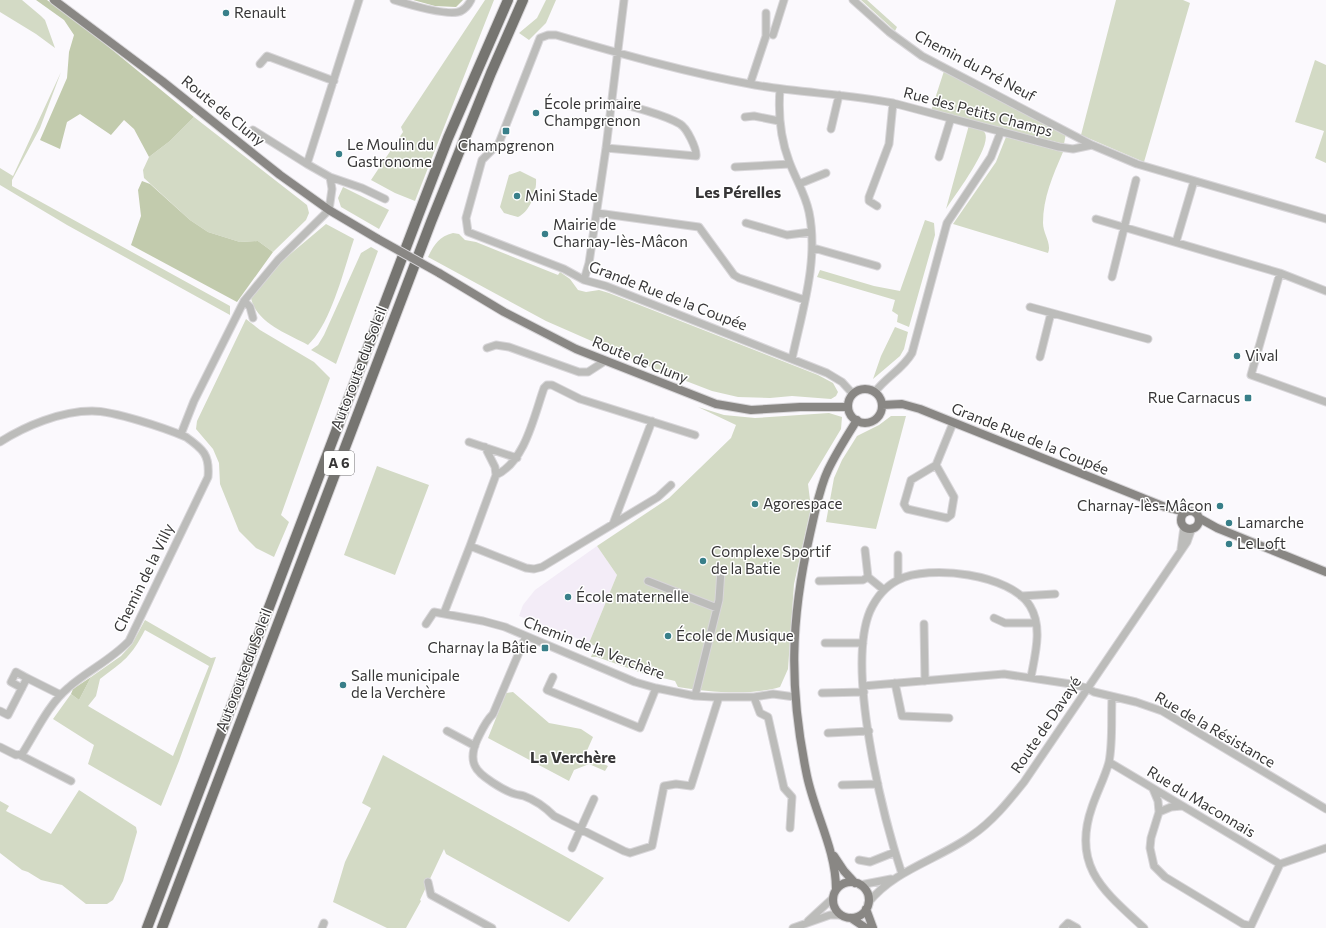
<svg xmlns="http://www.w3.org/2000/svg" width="1326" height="928" viewBox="0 0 1326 928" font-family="Commissioner,sans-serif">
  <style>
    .built { fill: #f3ecf7 }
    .green { fill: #d3dac5; fill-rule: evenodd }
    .forest { fill: #c2cbad }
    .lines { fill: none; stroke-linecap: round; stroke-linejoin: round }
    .minor-casing { stroke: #d8d6d9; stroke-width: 9 }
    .major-casing { stroke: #d8d6d9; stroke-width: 10 }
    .highway-casing { stroke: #d8d6d9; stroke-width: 12 }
    .minor { stroke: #bcbcba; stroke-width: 7 }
    .major { stroke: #898784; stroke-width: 8 }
    .highway { stroke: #767571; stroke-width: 10 }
    .major-bridge-casing { stroke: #d8d6d9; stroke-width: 10; stroke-linecap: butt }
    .major-bridge { stroke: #898784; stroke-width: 8 }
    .poi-dot { fill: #387f89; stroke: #fff; stroke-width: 1.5 }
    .labels { text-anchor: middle; stroke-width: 3; stroke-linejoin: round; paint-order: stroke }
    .shield { fill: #fff; stroke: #737273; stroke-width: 1 }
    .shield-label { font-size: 14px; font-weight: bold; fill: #373637 }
    .poi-label { font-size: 15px; fill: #373637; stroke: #fff; text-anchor: start }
    .street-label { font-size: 15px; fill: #373637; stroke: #fff }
    .neighbourhood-label { font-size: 16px; font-weight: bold; fill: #373637; stroke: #fff }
  </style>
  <rect width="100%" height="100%" fill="#fbf9fd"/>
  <!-- built -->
  <path class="built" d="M597,546L617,575L589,643L519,616L523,605L535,590Z"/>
  <!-- green -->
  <path class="green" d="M0,0H22L41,16L45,20L55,48L36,34L0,12Z
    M485,0H494L415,201L395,193L371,180L403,132L401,127Z
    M546,0H556L546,23L529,40L519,33L537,18Z
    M861,0H867L897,27L895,31Z
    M1116,0H1183L1190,3L1144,162L1081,135Z
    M1315,60L1326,65V163L1315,158L1324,131L1295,122Z
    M944,71L1066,133L1064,144L931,111Z
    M61,72L40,128L12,180V186L230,306V315L67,225L0,185V168L13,176Z
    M194,117L307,205L309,213L306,220L273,252L258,241L240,242L208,232L190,220L144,178L143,170L149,157L170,141Z
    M969,125C974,127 982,128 985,133C992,147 954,196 946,209Z
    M1006,137L1063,152C1053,175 1043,198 1043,223C1043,234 1052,243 1048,253L953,224L996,162Z
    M520,171L536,179C537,192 530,212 518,217L504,213L500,207L509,175Z
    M343,187L389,210L379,229L341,207L338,198Z
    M925,220L934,223L935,235L909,327L897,322L898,315L892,311L895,300L817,277L820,270L874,286L900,291Z
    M326,224L354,239C344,269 331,324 308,345C288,334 256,323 251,298L282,261Z
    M453,233L459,234L465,240L476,242L558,275L560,272L570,279L578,290L586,292L599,290L609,293L818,375L833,383L838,392L836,396L831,399L792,396L770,398L738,397L712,391L660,371L546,321L428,257C435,243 439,237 453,233Z
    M371,247L378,251L336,364L311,350L318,345L324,335L361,253Z
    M246,319L260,330L314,362L330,378L281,515L289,522L274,557L256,548L239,531L220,484L219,463L213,449L196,429L197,421Z
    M895,327L908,332L904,349L900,356L873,379L881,356Z
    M698,407L724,415L755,418L829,413L842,417L841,429L808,484L811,508L794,584L788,669L780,687C751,696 708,692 678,687L675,681L642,673L597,657H591L595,646L589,643L617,575L597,546L669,498L731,438L736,425Z
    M891,416H906L876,529L826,522L834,478L842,460L857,436L879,425Z
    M377,466L429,485L395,575L344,555Z
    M145,620L211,658L216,657L179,761L161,806L88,764L94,745L53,719L71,694L79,700L91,677L121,656L132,644ZM145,630L209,666L173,756L88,706L96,696L100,679C124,661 131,657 145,630Z
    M513,692L549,723L581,729L593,737L585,755L608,766L605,771L589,764L574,770L569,781L488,738L506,693Z
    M383,755L604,878L569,922L446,854L444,849L420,900L421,901L406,928H387L333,902L345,862L371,808L362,803Z
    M79,790L136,827L137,832L123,881L113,900L107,904H86L62,885L41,880L28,872L22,870L0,853V801L9,806L6,811L51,834Z"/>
  <!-- forest -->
  <path class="forest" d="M36,0H47L88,30L194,117L170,141L149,157L134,129L124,120L111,135L80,114L67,122L60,149L40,140L67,78L69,52L74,35L64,20Z
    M413,0H463L456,7L435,6Z
    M142,181L150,184L190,220L208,232L240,242L258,241L273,252L237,302L131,245L141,216L138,190Z
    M91,677L79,700L71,694L73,689Z"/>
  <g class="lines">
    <defs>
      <path id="minor" d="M394,0C407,4 450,17 461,11C465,9 469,4 471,0
        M853,0L889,32L922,56L1092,145
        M773,35L784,0
        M260,64L267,56L334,81
        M750,84L766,36V13
        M780,89C778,114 780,137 789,161C795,178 805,193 809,212C819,261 802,311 792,359
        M745,117L754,116L779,121
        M831,129L839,95
        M253,130L307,164
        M606,148L696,156C697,149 687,128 680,124C667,116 627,104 612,103
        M939,157L951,118
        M735,167L790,164
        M330,177L362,188L385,199
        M799,184L826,173
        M877,206L869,201V197L889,144L893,103
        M597,213L699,227L734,275L739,278L805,300
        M1096,219L1280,273L1326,291
        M746,223L787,235L811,232
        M1176,242L1194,181
        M812,251L817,249L877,266
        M1280,273L1251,375L1326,402
        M1112,277L1136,180
        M584,280L589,263L606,148L624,0
        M244,301L250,307L253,318
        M1030,307L1148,339
        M487,348L496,345L509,347L579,372H588L605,361
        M1040,357L1051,313
        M875,392C886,377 903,369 912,353L947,223L991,157L1001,131
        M853,394L842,382L827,373L606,286L584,280L564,269L468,232L466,218L482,160L499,143L540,38L548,35H556C621,54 688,73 755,85C801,93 848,94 893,103L1059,147L1073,149L1092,145L1137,164L1326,219
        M181,434L194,401L244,301L278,260L329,210L332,189L330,177L307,164L359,0
        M0,442C25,426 61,411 92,411C114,411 165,428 186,437C203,449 210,455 208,477L129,641C111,660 87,671 68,688C48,705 36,732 22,754L16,755L0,747
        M469,442L517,458
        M936,465L954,497L951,515L947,518L907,509L904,504L911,480L936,465L953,423
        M496,475C525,462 534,416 544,388L547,385H552L580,399L695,435
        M613,524L652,421
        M470,546L496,475L495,467L485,447
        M1181,549L1184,527
        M865,550L868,577L884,590
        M898,555V580
        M648,581L717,608
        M819,581L863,580L868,577
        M1021,596L1055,594
        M444,613L470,546L526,568L534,569L542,567L658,497L671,485
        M994,618L1005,623H1036
        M426,624L434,612L483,621L505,627L635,682L656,688L695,696L713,697H754L773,694L795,697
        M924,624L925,681
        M526,636L493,714C485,722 482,730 477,740C474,747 471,758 475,766C479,776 505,791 515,794C518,795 521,795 524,796C535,800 546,808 554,816L624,851L630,853L652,846L664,786L676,784L691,786L719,697
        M825,643H863
        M553,677L547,690L640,728L656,688
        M895,683L902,716L949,718
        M863,686L1004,674L1071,684L1087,688L1094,692L1136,702L1162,711L1326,809
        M22,688L11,682L16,672L27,678
        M822,693L864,692
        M695,696L719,600L721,570
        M754,697L760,713L768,717L784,788L792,797L790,828
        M1112,698C1111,719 1113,741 1109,762C1105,777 1097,792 1092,807C1071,867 1105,892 1144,928
        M0,711L8,715L27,678L61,695
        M447,731L475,746
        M828,733L869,731
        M20,755L71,781
        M1109,762L1280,864
        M842,785L878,784
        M1153,789L1158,801L1159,812L1151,838L1150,848L1154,866L1165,877L1243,924L1251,926
        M1159,812L1171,807L1182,806
        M572,848L594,799
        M859,860L870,862L895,852
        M902,874C882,814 846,668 870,611C876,598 886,586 898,580C929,564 1011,574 1030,606C1043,627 1035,655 1031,677
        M428,882L431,895L492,928
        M860,885L891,879
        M868,903C894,870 937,860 971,836C992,822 1008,802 1024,782L1187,542L1192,528
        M808,921L833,898
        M322,928L324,923
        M793,928L830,915H841
        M1063,928L1068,923L1077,928
        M1250,928L1280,864L1326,848"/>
      <path id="major" d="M54,0L162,81L280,175L329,210L378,239
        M439,273L504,312L576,349L716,404L751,410L800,407H848
        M848 406a17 17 0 1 1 34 0a17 17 0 1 1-34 0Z
        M882,405L902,404L920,409L1165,507L1186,512
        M1181 520a9 9 0 1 1 18 0a9 9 0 1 1-18 0Z
        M1199,518L1217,528L1326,572
        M834,856L844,871L855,883
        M833 900a18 18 0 1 1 36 0a18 18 0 1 1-36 0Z
        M836,889C836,850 815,814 807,776C789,689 790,621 810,534C815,513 819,489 828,470C836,453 847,436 857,420
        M866,909L873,928
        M851,918L866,928"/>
      <path id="highway" d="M147,928L418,216L448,138L508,0
        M162,928L431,222L491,73L523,0"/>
    </defs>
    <!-- minor casing -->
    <use href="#minor" class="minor-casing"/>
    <!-- major casing -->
    <use href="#major" class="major-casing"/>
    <!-- highway casing -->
    <use href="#highway" class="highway-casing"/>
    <!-- minor -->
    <use href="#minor" class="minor"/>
    <!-- major -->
    <use href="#major" class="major"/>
    <!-- highway -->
    <use href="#highway" class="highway"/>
    <defs>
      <path id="major-bridge" d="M378,239L439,273"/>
    </defs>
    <!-- major-bridge casing -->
    <use href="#major-bridge" class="major-bridge-casing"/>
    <!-- major-bridge -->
    <use href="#major-bridge" class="major-bridge"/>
  </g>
  <!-- markers -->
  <g class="poi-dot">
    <circle cx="226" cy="13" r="4"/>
    <circle cx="536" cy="113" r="4"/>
    <rect x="502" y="127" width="8" height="8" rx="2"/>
    <circle cx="339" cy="154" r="4"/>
    <circle cx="517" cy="196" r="4"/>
    <circle cx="545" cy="234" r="4"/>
    <circle cx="1237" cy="356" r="4"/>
    <rect x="1244" y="394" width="8" height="8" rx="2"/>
    <circle cx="755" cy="504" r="4"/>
    <circle cx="1220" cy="506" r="4"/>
    <circle cx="1229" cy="523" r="4"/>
    <circle cx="1229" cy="544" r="4"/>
    <circle cx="703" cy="561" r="4"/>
    <circle cx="568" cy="597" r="4"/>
    <circle cx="668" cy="636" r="4"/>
    <rect x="541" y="644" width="8" height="8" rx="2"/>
    <circle cx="343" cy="685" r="4"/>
  </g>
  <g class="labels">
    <!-- shield labels -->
    <rect class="shield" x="324" y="451" width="30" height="24" rx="3"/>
    <g class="shield-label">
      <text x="339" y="468">A 6</text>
    </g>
    <!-- poi labels -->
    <g class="poi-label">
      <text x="234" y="18">Renault</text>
      <text x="544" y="109">École primaire<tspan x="544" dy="17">Champgrenon</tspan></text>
      <text x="347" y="150">Le Moulin du<tspan x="347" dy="17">Gastronome</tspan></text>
      <text x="506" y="151" text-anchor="middle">Champgrenon</text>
      <text x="525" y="201">Mini Stade</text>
      <text x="553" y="230">Mairie de<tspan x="553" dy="17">Charnay-lès-Mâcon</tspan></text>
      <text x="1245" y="361">Vival</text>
      <text x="1240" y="403" text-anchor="end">Rue Carnacus</text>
      <text x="763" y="509">Agorespace</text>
      <text x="1212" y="511" text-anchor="end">Charnay-lès-Mâcon</text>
      <text x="1237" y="528">Lamarche</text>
      <text x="1237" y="549">Le Loft</text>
      <text x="711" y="557">Complexe Sportif<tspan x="711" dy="17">de la Batie</tspan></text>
      <text x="576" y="602">École maternelle</text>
      <text x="676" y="641">École de Musique</text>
      <text x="537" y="653" text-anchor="end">Charnay la Bâtie</text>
      <text x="351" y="681">Salle municipale<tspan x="351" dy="17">de la Verchère</tspan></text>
    </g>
    <!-- street labels -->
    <g class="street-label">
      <text transform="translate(975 66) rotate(28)" y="5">Chemin du Pré Neuf</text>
      <text transform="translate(223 111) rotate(39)" y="5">Route de Cluny</text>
      <text transform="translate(978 112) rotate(15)" y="5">Rue des Petits Champs</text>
      <text transform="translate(668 296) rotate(21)" y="5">Grande Rue de la Coupée</text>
      <text transform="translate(640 360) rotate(22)" y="5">Route de Cluny</text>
      <text transform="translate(359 368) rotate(-69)" y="5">Autoroute du Soleil</text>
      <text transform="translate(1030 439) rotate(22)" y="5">Grande Rue de la Coupée</text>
      <text transform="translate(144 578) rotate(-64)" y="5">Chemin de la Villy</text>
      <text transform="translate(594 648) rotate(21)" y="5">Chemin de la Verchère</text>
      <text transform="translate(244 670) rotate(-69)" y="5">Autoroute du Soleil</text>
      <text transform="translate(1046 725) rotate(-56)" y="5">Route de Davayé</text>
      <text transform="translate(1215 730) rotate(30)" y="5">Rue de la Résistance</text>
      <text transform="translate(1201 802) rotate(31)" y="5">Rue du Maconnais</text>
    </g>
    <!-- neighbourhood labels -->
    <g class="neighbourhood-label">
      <text x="738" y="198">Les Pérelles</text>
      <text x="573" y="763">La Verchère</text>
    </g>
  </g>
</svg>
